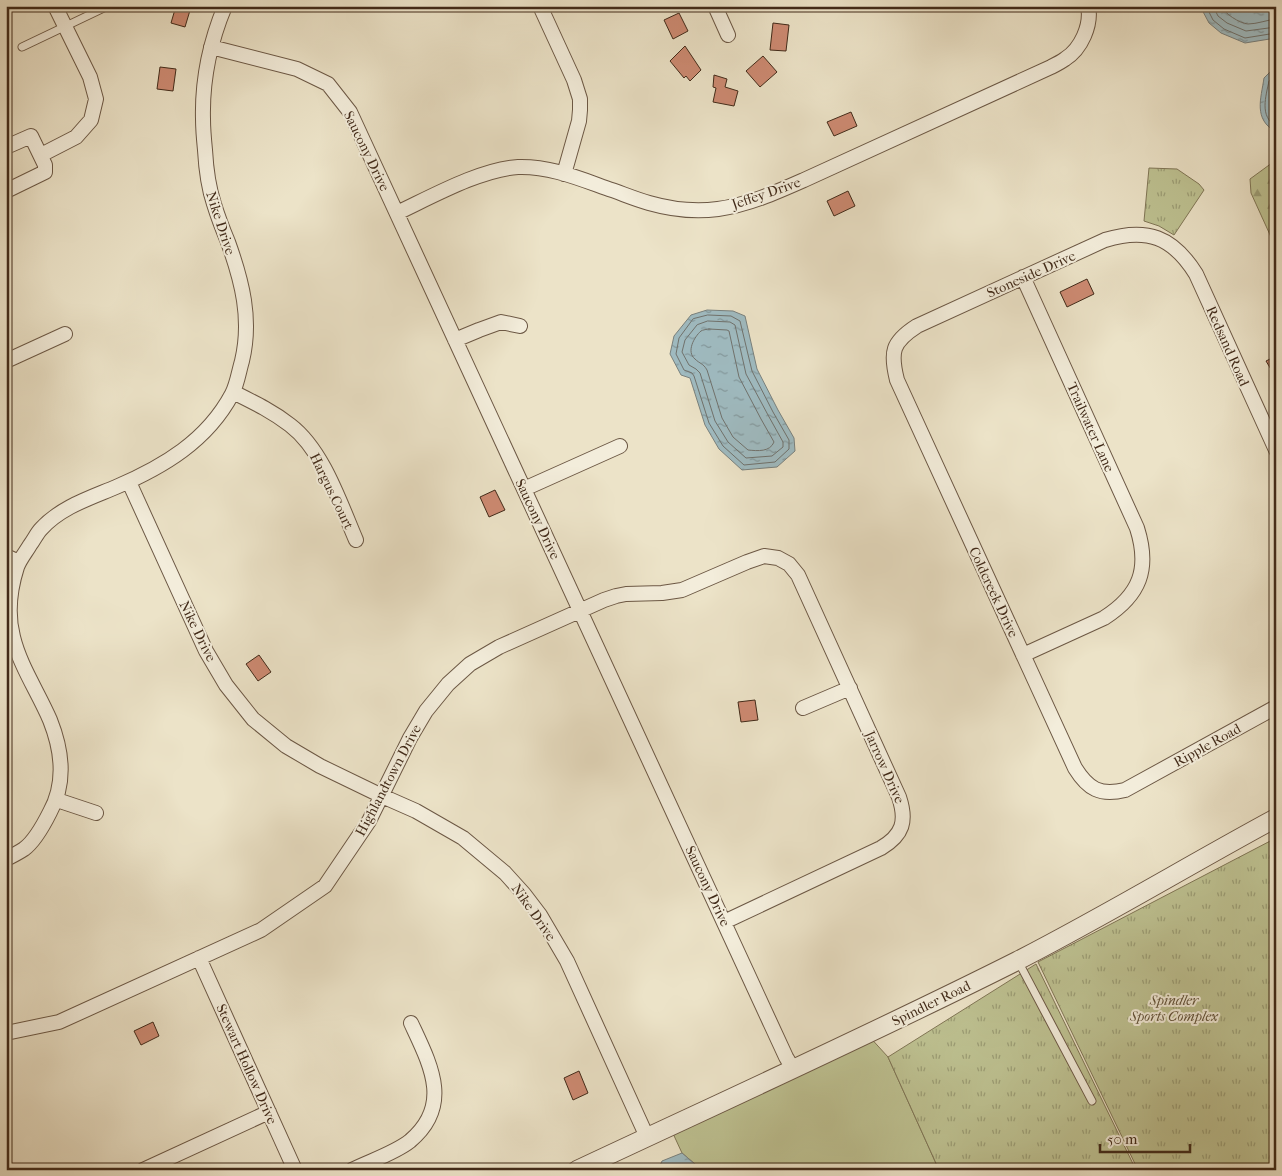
<svg xmlns="http://www.w3.org/2000/svg" width="1282" height="1176" viewBox="0 0 1282 1176" font-family="'IM FELL French Canon',serif">
  <style>
    .green { fill: #bec292; stroke: #807656 }
    .forest { fill: url(#forest-firs); stroke: #807656 }
    .park { fill: url(#park-tufts); stroke: #807656 }
    .water { fill: url(#water-ripples); stroke: #79817e }
    .lines { fill: none; stroke-linecap: round; stroke-linejoin: round }
    .shore { stroke: #70726d; stroke-width: 1 }
    .building { fill: #cd8a72; stroke: #412a19 }
    .service-casing { stroke: #6c5845; stroke-width: 9 }
    .minor-casing { stroke: #6c5845; stroke-width: 16 }
    .tertiary-casing { stroke: #6c5845; stroke-width: 20 }
    .service { stroke: #f3eddb; stroke-width: 7 }
    .minor { stroke: #f3eddb; stroke-width: 14 }
    .tertiary { stroke: #f3eddb; stroke-width: 18 }
    .labels { text-anchor: middle; stroke-width: 4; stroke-linejoin: round; paint-order: stroke }
    .street-label { font-size: 14px; fill: #412a19; stroke: #f3eddb }
    .park-label { font-size: 14px; font-style: italic; fill: #605037; stroke: #f3eddb }
  </style>
  <defs>
    <pattern id="forest-firs" width="22" height="20" patternUnits="userSpaceOnUse" patternTransform="scale(1.25)"><rect width="22" height="20" fill="#bec292"/><path d="M5 1l3.5 6h-7zM16 11l3.5 6h-7z" fill="#9c9e76"/></pattern>
    <pattern id="park-tufts" width="24" height="20" patternUnits="userSpaceOnUse" patternTransform="scale(1.25)"><rect width="24" height="20" fill="#bec292"/><path d="M3 7l-1-3M5 7V3M7 7l1-3M15 17l-1-3M17 17v-4M19 17l1-3" fill="none" stroke="#9c9e76"/></pattern>
    <pattern id="water-ripples" width="26" height="14" patternUnits="userSpaceOnUse" patternTransform="scale(1.25)"><rect width="26" height="14" fill="#9fbbc1"/><path d="M2 4q2-2 4 0t4 0M15 11q2-2 4 0t4 0" fill="none" stroke="#83989c"/></pattern>
  </defs>
  <rect width="100%" height="100%" fill="#ece3c8"/>
  <filter id="stains"><feTurbulence type="fractalNoise" baseFrequency=".004" numOctaves="4"/><feColorMatrix values="0 0 0 0 .2 0 0 0 0 .09 0 0 0 0 .02 0 0 0 .5 -.17"/></filter>
  <radialGradient id="worn" r=".72"><stop offset=".6" stop-color="#630" stop-opacity="0"/><stop offset="1" stop-color="#630" stop-opacity=".3"/></radialGradient>
  <!-- green -->
  <path class="green" d="M867,1034L888,1057L939,1170H702L682,1153L670,1127Z"/>
  <!-- forest -->
  <path class="forest" d="M1276,160V248L1251,193L1250,179Z"/>
  <!-- park -->
  <path class="park" d="M1149,168L1177,169L1199,184L1204,190L1174,235L1159,226L1144,221Z
    M1276,838V1170H1138L1038,962Z
    M1036,964L1136,1170H939L888,1057Z"/>
  <!-- water -->
  <path class="water" d="M1200,6H1276V38L1245,43L1221,33L1209,23Z
    M1276,71V132C1253,119 1261,99 1264,78L1270,72Z
    M707,310L733,311L745,316L757,369L778,410L794,438L795,451L777,467L742,470L719,449L705,425L690,378L681,375L670,354L674,336L691,315Z
    M682,1153L702,1170H658L662,1161Z"/>
  <g class="lines">
    <!-- shore -->
    <path class="shore" d="M1206,6L1213,20L1224,29L1245,38L1276,33
      M1213,6L1218,16L1227,23L1246,31L1276,27
      M1221,6C1225,14 1239,23 1248,24C1257,24 1267,20 1276,19
      M1276,76L1269,81C1266,96 1259,117 1276,126
      M708,315L731,316L740,321L752,371L773,412L789,440V449L775,462L744,465L723,446L709,423L694,376L692,373L684,370L676,354L679,338L693,319Z
      M708,321L730,322L735,325L746,374L768,415L783,442V447L772,456L746,458L728,442L715,421L700,373L696,369L689,365L682,352L685,340L697,325Z
      M709,329L727,330L729,331L739,377L761,419L774,442C770,452 758,451 748,450L733,437L722,418L707,370C703,363 700,364 695,359C686,352 694,337 701,331C702,330 708,329 709,329Z"/>
  </g>
  <!-- building -->
  <path class="building" d="M176,6L191,7L185,27L171,23Z
    M679,13L688,31L673,39L664,20Z
    M773,23L789,25L786,51L770,50Z
    M685,46L701,70L690,81L686,76L684,78L670,61Z
    M763,56L777,72L760,87L746,71Z
    M160,67L176,69L173,91L157,89Z
    M714,75L727,79L725,87L738,91L734,106L713,102L716,88L713,87Z
    M851,112L857,126L834,136L827,122Z
    M848,191L855,206L834,216L827,201Z
    M1087,279L1094,294L1067,307L1060,292Z
    M1276,356V369L1272,371L1266,361Z
    M495,490L505,510L489,517L480,497Z
    M259,655L271,672L258,681L246,664Z
    M755,700L758,720L741,722L738,702Z
    M153,1022L159,1036L141,1045L134,1031Z
    M579,1071L588,1093L573,1100L564,1078Z"/>
  <g class="lines">
    <defs>
      <path id="service" d="M22,47L108,6
        M1018,961L1092,1101"/>
      <path id="minor" d="M540,6L574,80L580,99V110L579,121L564,174
        M715,6L728,35
        M211,47L297,69L328,84L350,112L786,1057L793,1069
        M6,147L31,136L45,165V172L6,191
        M41,155L76,137L91,120L96,99L90,77L55,6
        M397,213C431,197 481,169 518,167C549,166 578,178 606,188C621,193 635,199 649,203C670,209 696,212 718,209C748,205 777,192 804,180L1051,67C1055,65 1061,62 1065,59C1081,49 1092,25 1088,6
        M455,340L479,330L501,322L520,326
        M6,361L65,334
        M233,392C253,402 272,411 290,425C323,450 340,503 356,540
        M1276,450L1196,274C1173,237 1147,227 1105,240L917,326C892,342 890,352 897,380L1075,768C1088,789 1100,796 1125,790L1276,707
        M129,482L206,651L226,685L253,719L286,746L320,766L382,796L416,811L463,838L505,873L524,894L540,915L567,961L647,1137
        M524,489L620,446
        M6,556L19,562
        M1023,655L1104,618C1140,595 1150,569 1137,528L1023,277
        M803,708L850,688
        M57,800L96,813
        M6,859C12,856 18,853 24,849C35,841 44,824 50,812C66,783 62,750 50,720C38,692 20,666 13,637C7,614 10,589 17,567C20,559 26,552 30,545C34,540 37,533 41,529C61,507 90,498 116,487C163,467 207,441 232,394C237,385 239,371 242,361C252,319 242,281 228,242C223,230 218,217 214,204C208,186 206,168 205,150C204,140 203,130 203,119C202,81 210,42 225,6
        M199,958L295,1170
        M6,1033L59,1022L261,930L325,886L369,821L410,738L426,711L448,684L470,664L499,647L604,600L616,596L626,594L662,593L682,590L747,562L764,556L778,558L789,564L798,575L899,797C907,821 903,835 881,848L724,922
        M143,1170L269,1112
        M352,1170C370,1161 395,1153 410,1141C453,1105 430,1064 411,1023"/>
      <path id="tertiary" d="M577,1170C724,1101 872,1034 1017,961C1105,916 1189,865 1276,818"/>
    </defs>
    <!-- service casing -->
    <use href="#service" class="service-casing"/>
    <!-- minor casing -->
    <use href="#minor" class="minor-casing"/>
    <!-- tertiary casing -->
    <use href="#tertiary" class="tertiary-casing"/>
    <!-- service -->
    <use href="#service" class="service"/>
    <!-- minor -->
    <use href="#minor" class="minor"/>
    <!-- tertiary -->
    <use href="#tertiary" class="tertiary"/>
  </g>
  <g class="labels">
    <!-- street labels -->
    <g class="street-label">
      <text transform="translate(367 151) rotate(64)" y="5">Saucony Drive</text>
      <text transform="translate(766 193) rotate(-19)" y="5">Jeffey Drive</text>
      <text transform="translate(221 223) rotate(72)" y="5">Nike Drive</text>
      <text transform="translate(1031 274) rotate(-24)" y="5">Stoneside Drive</text>
      <text transform="translate(1228 346) rotate(66)" y="5">Redsand Road</text>
      <text transform="translate(1091 427) rotate(66)" y="5">Trailwater Lane</text>
      <text transform="translate(332 491) rotate(64)" y="5">Hargus Court</text>
      <text transform="translate(538 519) rotate(65)" y="5">Saucony Drive</text>
      <text transform="translate(994 592) rotate(65)" y="5">Coldcreek Drive</text>
      <text transform="translate(198 631) rotate(64)" y="5">Nike Drive</text>
      <text transform="translate(1207 745) rotate(-29)" y="5">Ripple Road</text>
      <text transform="translate(885 767) rotate(66)" y="5">Jarrow Drive</text>
      <text transform="translate(388 780) rotate(-62)" y="5">Highlandtown Drive</text>
      <text transform="translate(708 886) rotate(65)" y="5">Saucony Drive</text>
      <text transform="translate(534 912) rotate(55)" y="5">Nike Drive</text>
      <text transform="translate(931 1003) rotate(-26)" y="5">Spindler Road</text>
      <text transform="translate(247 1064) rotate(66)" y="5">Stewart Hollow Drive</text>
    </g>
    <!-- park labels -->
    <g class="park-label">
      <text x="1174" y="1005">Spindler<tspan x="1174" dy="16">Sports Complex</tspan></text>
    </g>
  </g>
  <!-- margin -->
  <rect width="1282" height="1176" fill="none" stroke="#ece3c8" stroke-width="25"/>
  <rect x="8" y="8" width="1267" height="1161" fill="none" stroke="#412a19" stroke-width="2.5"/>
  <rect x="12" y="12" width="1257" height="1151" fill="none" stroke="#412a19"/>
  <!-- scale -->
  <path d="M1100 1144v8h90v-8" fill="none" stroke="#412a19" stroke-width="2.5"/>
  <text x="1107" y="1144" font-size="15" fill="#412a19" stroke="#f3eddb" stroke-width="4" paint-order="stroke">50 m</text>
  <rect width="100%" height="100%" filter="url(#stains)"/>
  <rect width="100%" height="100%" fill="url(#worn)"/>
</svg>
